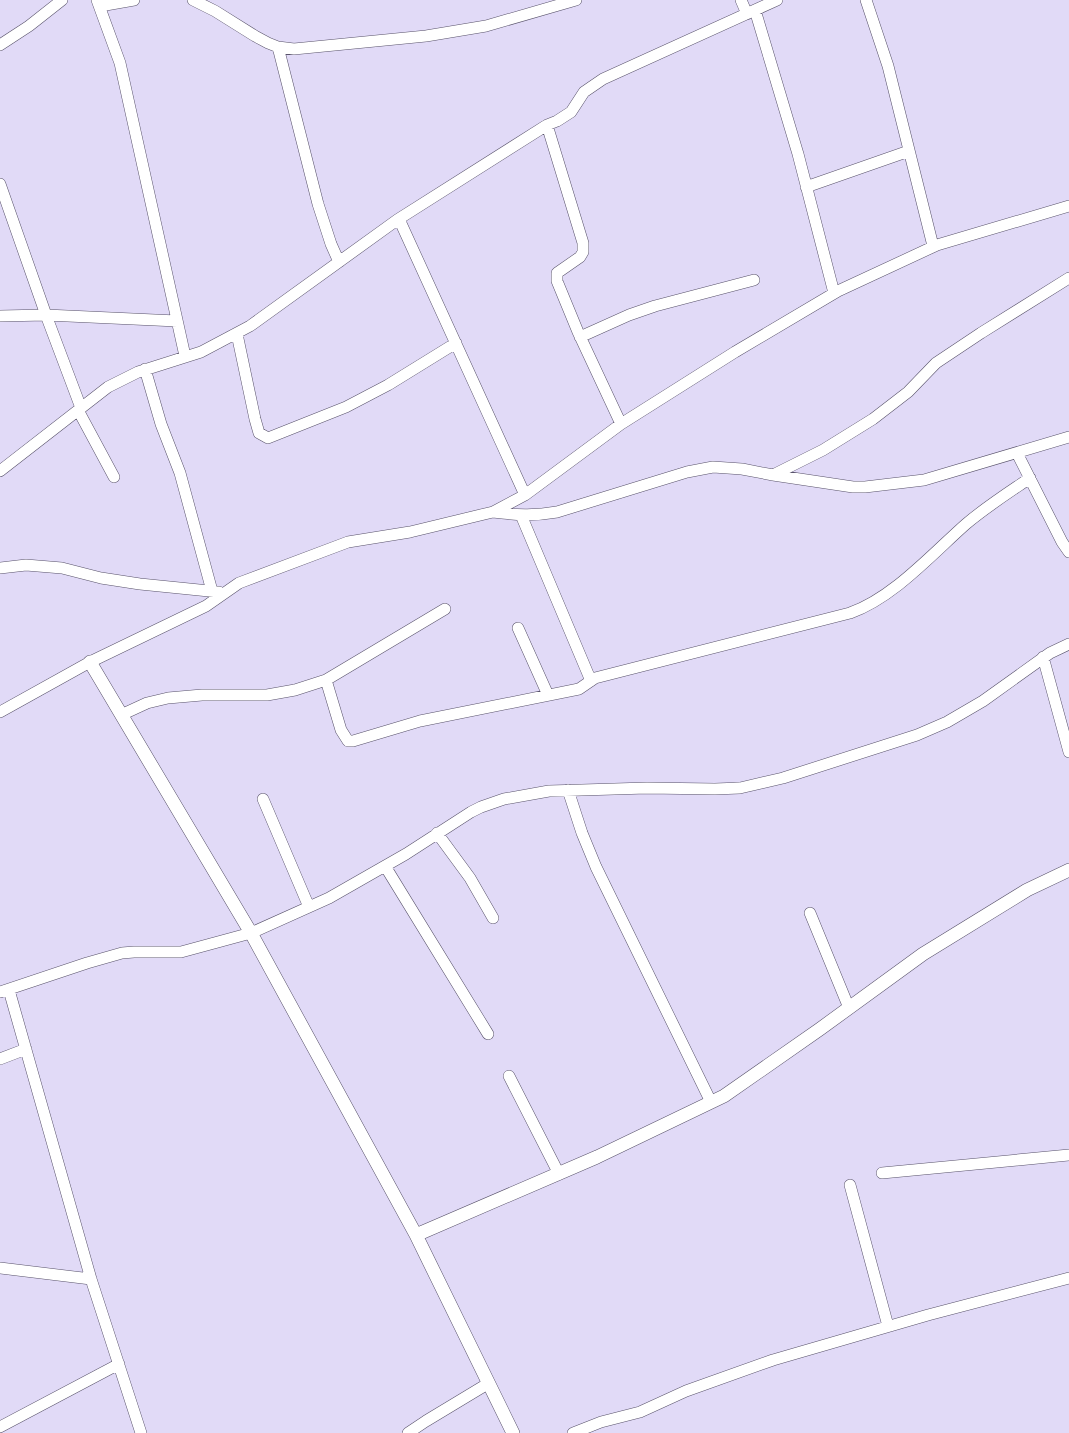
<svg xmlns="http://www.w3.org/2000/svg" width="1069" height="1433" viewBox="0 0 1069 1433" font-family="'Open Sans',sans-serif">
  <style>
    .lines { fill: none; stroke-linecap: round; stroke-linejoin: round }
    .minor-casing { stroke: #58526a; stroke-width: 12 }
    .tertiary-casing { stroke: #58526a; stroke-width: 14 }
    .minor { stroke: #fff; stroke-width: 11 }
    .tertiary { stroke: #fff; stroke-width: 13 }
  </style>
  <rect width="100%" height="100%" fill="#e1daf7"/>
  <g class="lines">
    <defs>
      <path id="minor" d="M97,0L120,63L185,356
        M193,0L215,11L255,36L268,43L278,47L294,49L426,36L486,26L576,0
        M741,0L747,14
        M866,0L888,66L933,246
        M100,6L134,0
        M755,10L798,154L834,293
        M0,45L29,26L62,0
        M278,47L318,204L331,244L339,262
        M547,125L583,243V252L580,257L557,273V281L578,332L621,424
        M0,184L46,315L81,408
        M806,187L909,151
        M399,219L525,495
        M0,316L46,315L177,321
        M237,334L255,419L259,433L268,438L346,407L388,385L456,343
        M580,337L629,315L655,306L754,280
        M145,369L161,424L180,473L212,591
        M78,410L114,477
        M1017,453L1062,542L1069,552
        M0,471L108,387L138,372L201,352L250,326L397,220L547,125L557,121L571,112L584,92L603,79L777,0
        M773,475L823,450L873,419L908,392L936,363L981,333L1069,278
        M493,512C516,515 534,516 557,512L687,472L713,467L742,469L773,475L853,487H865L924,480L1069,437
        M521,515L591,681
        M0,568L26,565L62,568L101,578L140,584L219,592
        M518,628L548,695
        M1043,657L1069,752
        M326,680L341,730L348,741H353L420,721L579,689L595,678L850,613C893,598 932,554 966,524C986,507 1008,493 1030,478
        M0,712L90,662L206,606L239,583L348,542L410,532L493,512L525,495L621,424L735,352L838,291L937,245L1069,206
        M121,715L147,703L168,698L202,695H267L295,690L326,680L445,609
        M568,790L582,833L596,867L711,1102
        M263,799L309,907
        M437,833L470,878L493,918
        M385,866L488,1034
        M810,913L849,1008
        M9,990L91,1279L141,1433
        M0,992L87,963L122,953L134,952H181L251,933L329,898L406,854L471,812L481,807L504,799L549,791L647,788L715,789L740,788L783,778L917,735L947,722L983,701L1050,653L1069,644
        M0,1059L26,1049
        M509,1076L559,1174
        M882,1173L1069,1155
        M850,1185L888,1326
        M0,1268L91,1279
        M0,1427L119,1364
        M408,1433L426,1421L489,1383
        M573,1433L601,1422L640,1412L686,1391L773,1360L928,1315L1069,1278"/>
      <path id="tertiary" d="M90,662L251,933L416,1235L513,1433
        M416,1235L597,1157L724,1096L820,1029L923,954L1027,890L1069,870"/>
    </defs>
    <!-- minor casing -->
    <use href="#minor" class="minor-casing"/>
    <!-- tertiary casing -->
    <use href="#tertiary" class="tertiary-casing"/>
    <!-- minor -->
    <use href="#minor" class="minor"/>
    <!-- tertiary -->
    <use href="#tertiary" class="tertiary"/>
  </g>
</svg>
